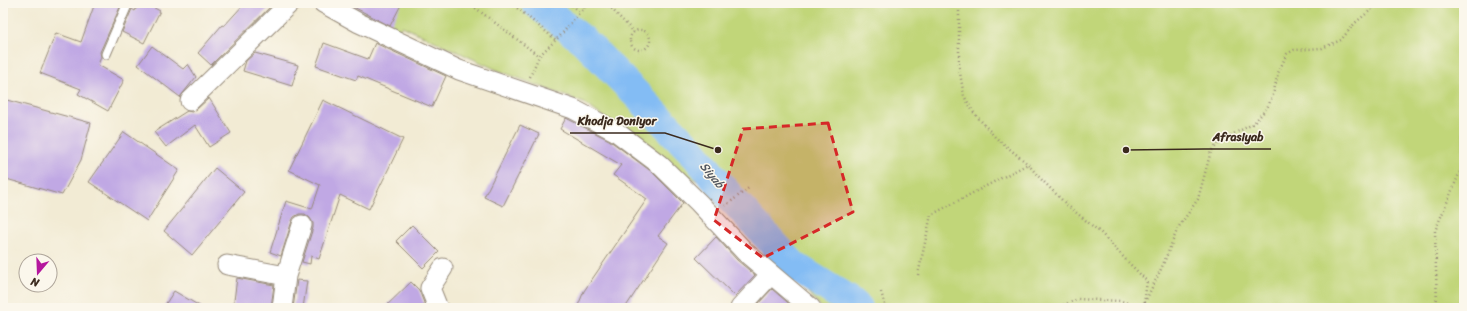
<svg xmlns="http://www.w3.org/2000/svg" width="1467" height="311" viewBox="0 0 1467 311" font-family="Sriracha,sans-serif">
  <style>
    .green { fill: #c1d679; stroke: #7e804c }
    .lines { fill: none; stroke-linecap: round; stroke-linejoin: round }
    .river { stroke: #83bcf4; stroke-width: 30 }
    .building { fill: #c0a8e4 }
    .lane-casing { stroke: #968a79; stroke-width: 11 }
    .street-casing { stroke: #968a79; stroke-width: 21 }
    .path { stroke: #968a79; stroke-width: 2.5; stroke-dasharray: 1 3; stroke-linecap: butt }
    .lane { stroke: #fff; stroke-width: 9 }
    .street { stroke: #fff; stroke-width: 19 }
    .marked { fill: #d62828; fill-opacity: 0.2; stroke: #d62828; stroke-width: 3; stroke-dasharray: 8 5; stroke-linejoin: round }
    .labels { text-anchor: middle; stroke-width: 3; stroke-linejoin: round; paint-order: stroke }
    .water-label { font-size: 12px; font-style: italic; fill: #51565e; stroke: #fbf7ec }
    .leader { fill: none; stroke: #3b2a1e; stroke-width: 1.5 }
    .callout-dot { fill: #3b2a1e; stroke: #fbf7ec; stroke-width: 1.5 }
    .callout-label { font-size: 12px; text-anchor: middle; font-weight: bold; fill: #3b2a1e; stroke: #fbf7ec; stroke-width: 3; stroke-linejoin: round; paint-order: stroke }
  </style>
  <rect width="100%" height="100%" fill="#fbf7ec"/>
  <filter id="ink" filterUnits="userSpaceOnUse"><feTurbulence type="fractalNoise" baseFrequency=".025" numOctaves="2"/><feDisplacementMap in="SourceGraphic" scale="8" xChannelSelector="R" yChannelSelector="G"/><feConvolveMatrix kernelMatrix="1 2 1 2 8 2 1 2 1" color-interpolation-filters="sRGB"/></filter>
  <filter id="wash" filterUnits="userSpaceOnUse"><feTurbulence type="fractalNoise" baseFrequency=".012" numOctaves="4" result="noise"/><feDisplacementMap in="SourceGraphic" scale="16" xChannelSelector="R" yChannelSelector="G"/><feGaussianBlur stdDeviation="0.9" result="paint"/><feColorMatrix in="noise" values="0 0 0 0 0 0 0 0 0 0 0 0 0 0 0 0 0 1.4 0 .05"/><feComposite in="paint" operator="in"/></filter>
  <g filter="url(#wash)">
    <rect width="100%" height="100%" fill="#f2ebd4"/>
    <!-- green -->
    <path class="green" d="M336,3H1464V308H822L717,191L680,172L584,103L497,70L402,26L397,33Z"/>
    <g class="lines">
      <!-- river -->
      <path class="river" d="M536,3L584,41L691,150L731,198L794,266L851,302L858,308"/>
    </g>
    <g id="blocks">
      <!-- building -->
      <path class="building" d="M95,3H115L121,5L100,52L101,57L98,65L124,80L108,111L78,94L81,89L40,73L56,33L81,42Z
        M139,3H145L160,11L144,43L122,32L132,9L135,11Z
        M245,3H274L211,65L198,53L222,25L224,26Z
        M346,3H402L390,26Z
        M324,43L368,59L375,43L446,76L432,107L358,76L356,80L316,66Z
        M152,46L183,69L188,64L196,77L180,97L138,65Z
        M255,53L298,65L292,86L243,71L246,61Z
        M209,98L231,133L209,147L195,125L166,147L154,132L187,111L192,112L197,109Z
        M3,99L91,123L81,160L62,195L3,178Z
        M323,100L403,139L369,209L340,195L319,259L311,256L310,264L302,262L313,228V223L310,218L305,214H299L294,217L292,221L281,256L270,252L286,201L312,209L320,185L289,170Z
        M566,118L609,140L652,172L683,203L658,236L668,243L625,308H577L584,291L647,199L613,175L621,165L560,129Z
        M520,125L539,134L503,206L484,197Z
        M124,132L179,170L147,221L89,182Z
        M215,168L244,192L192,255L164,231Z
        M412,225L439,252L423,268L396,241Z
        M716,237L737,260L755,275L735,296L696,258Z
        M237,278L274,285L271,308H233Z
        M297,280L307,281L303,308H293Z
        M411,282L419,290L426,308H384Z
        M772,289L794,308H758L756,306Z
        M174,291L203,308H163Z"/>
    </g>
  </g>
  <g filter="url(#ink)">
    <use href="#blocks" fill-opacity="0" stroke="#968a79" stroke-width="1"/>
    <g class="lines">
      <defs>
        <path id="lane" d="M106,54L128,3"/>
        <path id="street" d="M323,3L359,23L459,70L573,109L615,131L659,164L699,203L745,252L811,308
          M190,101L290,3
          M227,265L286,276
          M282,308L286,276L302,225
          M438,308L430,288L443,268
          M740,308L771,274"/>
      </defs>
      <!-- lane casing -->
      <use href="#lane" class="lane-casing"/>
      <!-- street casing -->
      <use href="#street" class="street-casing"/>
      <!-- path -->
      <path class="path" d="M469,3L539,56
        M511,3L556,40
        M569,3L580,12L589,3
        M606,3L634,32
        M959,3V67L964,96L974,113L995,137L1028,164L1038,176L1067,205L1101,233L1127,261L1147,281L1144,304L1148,308
        M630 40a10 10 0 1 1 20 0a10 10 0 1 1-20 0Z
        M530,77L539,56L560,36L580,12
        M725,206L750,187
        M918,275L931,215L1028,164
        M881,292L886,308
        M1056,308L1078,299L1121,301L1135,305L1144,304L1162,267L1178,228L1198,199L1211,151L1223,139L1253,124L1267,108L1273,95L1278,73L1287,54L1294,50L1322,48L1341,40L1355,23L1372,9L1377,3
        M1437,308L1435,231L1464,162"/>
      <!-- lane -->
      <use href="#lane" class="lane"/>
      <!-- street -->
      <use href="#street" class="street"/>
    </g>
  </g>
  <!-- marked area -->
  <path class="marked" d="M828,123L853,212L763,258L714,220L743,129Z"/>
  <g class="labels">
    <!-- water labels -->
    <g class="water-label">
      <text transform="translate(712 175) rotate(50)" y="4">Siyab</text>
    </g>
  </g>
  <!-- callouts -->
  <path class="leader" d="M718 150L665 133H570M1126 150L1204 149H1271"/>
  <g class="callout-dot">
    <circle cx="718" cy="150" r="4"/>
    <circle cx="1126" cy="150" r="4"/>
  </g>
  <g class="callout-label">
    <text x="617" y="125">Khodja Doniyor</text>
    <text x="1238" y="141">Afrasiyab</text>
  </g>
  <!-- margin -->
  <rect width="1467" height="311" fill="none" stroke="#fbf7ec" stroke-width="16"/>
  <!-- north arrow -->
  <g transform="translate(38 273) rotate(199)"><circle r="19" fill="#fbf7ec" stroke="#aea59a"/>
  <path d="M0-3L7 15L0 10L-7 15Z" fill="#b5179e"/>
  <text y="-6" font-size="11" font-weight="bold" text-anchor="middle" fill="#3b2a1e">N</text>
  </g>
</svg>
